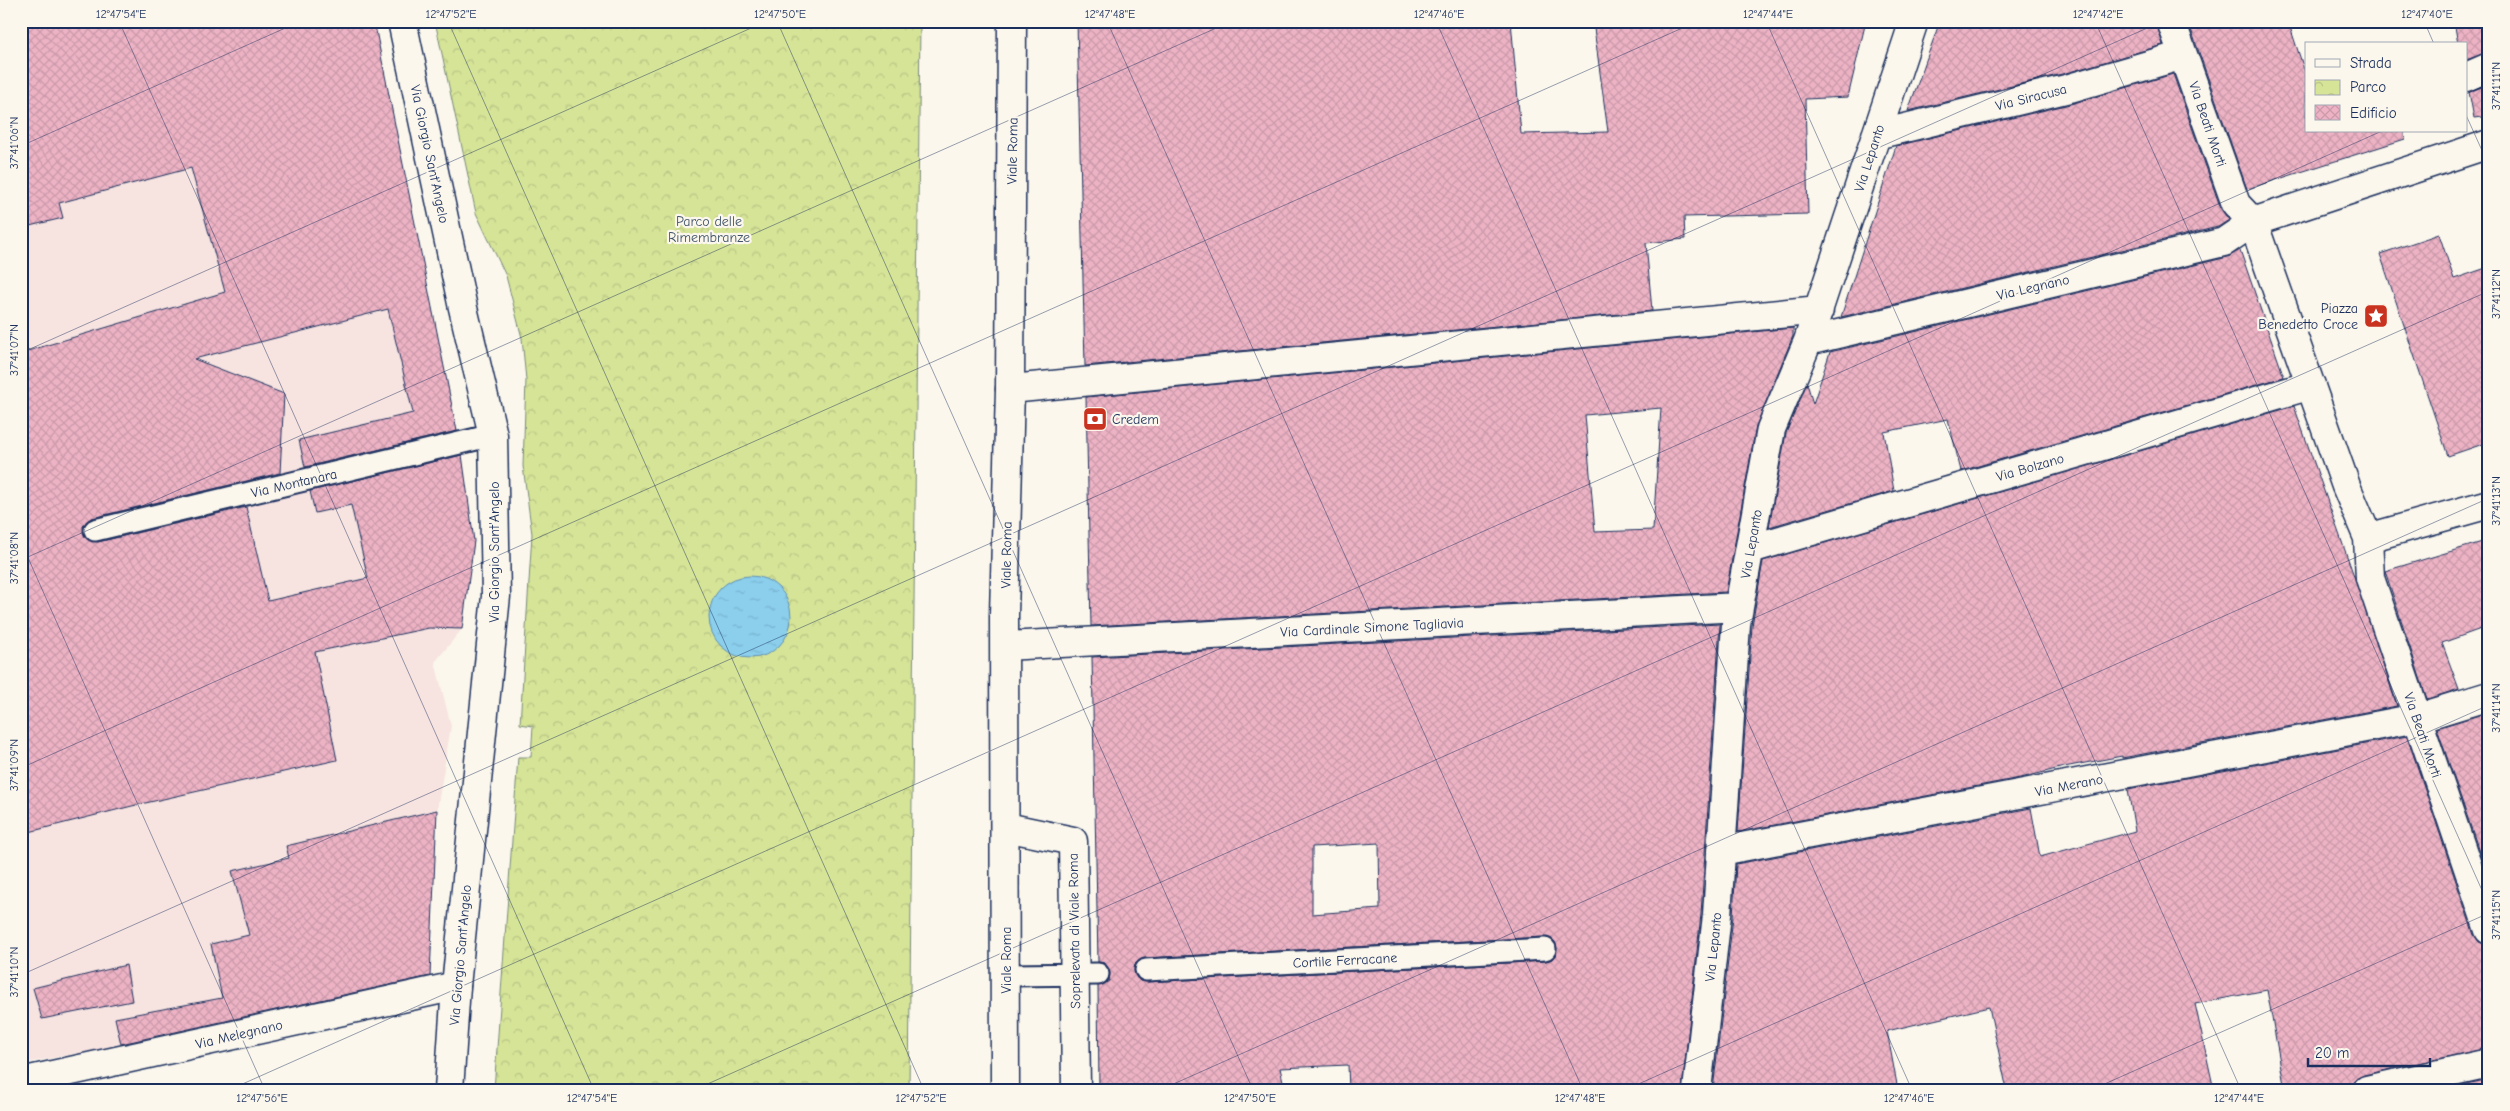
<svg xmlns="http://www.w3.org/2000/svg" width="2510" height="1111" viewBox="0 0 2510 1111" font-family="'Comic Neue',sans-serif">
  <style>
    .built { fill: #f7e3e0 }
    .park { fill: url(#park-crowns); stroke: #788a7a }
    .water { fill: url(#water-ripples); stroke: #5e8fb4 }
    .building { fill: url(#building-cross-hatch); stroke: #1b2f5e; fill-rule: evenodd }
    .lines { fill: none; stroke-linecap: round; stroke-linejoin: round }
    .service-casing { stroke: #1b2f5e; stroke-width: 25 }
    .minor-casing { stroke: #1b2f5e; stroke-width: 31 }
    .tertiary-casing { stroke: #1b2f5e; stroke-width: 31 }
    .secondary-casing { stroke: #1b2f5e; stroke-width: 31 }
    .service { stroke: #fbf7ec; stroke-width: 21 }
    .minor { stroke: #fbf7ec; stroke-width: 28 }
    .tertiary { stroke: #fbf7ec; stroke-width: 28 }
    .secondary { stroke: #fbf7ec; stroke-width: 28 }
    .ticks { fill: none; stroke: #1b2f5e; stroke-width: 1; stroke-opacity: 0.45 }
    .labels { text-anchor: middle; stroke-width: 4.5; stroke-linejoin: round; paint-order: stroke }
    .street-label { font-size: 14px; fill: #1b2f5e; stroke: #fbf7ec }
    .park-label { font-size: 14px; fill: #405369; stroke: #fbf7ec }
    .poi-label { font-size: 14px; fill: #1b2f5e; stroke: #fbf7ec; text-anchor: end }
    .neatline { fill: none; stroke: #1b2f5e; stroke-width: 2 }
    .ticks-label { font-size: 12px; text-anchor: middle; fill: #1b2f5e }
  </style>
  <defs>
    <pattern id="park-crowns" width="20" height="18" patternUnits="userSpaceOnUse" patternTransform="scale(1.25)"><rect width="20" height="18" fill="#d6e497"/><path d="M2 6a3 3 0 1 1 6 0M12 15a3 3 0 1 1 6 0" fill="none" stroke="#b7c485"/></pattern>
    <pattern id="water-ripples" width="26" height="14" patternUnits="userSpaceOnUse" patternTransform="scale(1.25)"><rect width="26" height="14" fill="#8bcfed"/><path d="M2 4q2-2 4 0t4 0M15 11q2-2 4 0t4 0" fill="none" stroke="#77b2ce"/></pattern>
    <pattern id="building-cross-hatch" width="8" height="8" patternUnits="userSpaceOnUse" patternTransform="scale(1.25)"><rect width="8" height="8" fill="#edb3c4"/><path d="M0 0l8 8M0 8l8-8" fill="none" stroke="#cb9aab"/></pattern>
  </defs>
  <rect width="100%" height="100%" fill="#fbf7ec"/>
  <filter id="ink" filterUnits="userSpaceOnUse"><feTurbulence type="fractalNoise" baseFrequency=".02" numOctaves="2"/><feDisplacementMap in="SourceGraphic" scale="10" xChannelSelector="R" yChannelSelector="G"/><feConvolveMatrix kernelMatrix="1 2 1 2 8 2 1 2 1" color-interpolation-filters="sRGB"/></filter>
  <g filter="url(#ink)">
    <!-- built -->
    <path class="built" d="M21,21H374L429,297L463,455L474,541L462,629L435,662L451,726L437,810L430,981L123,1051L121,1045L21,1064Z"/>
    <!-- park -->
    <path class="park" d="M435,21H920L909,1090H494L518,757H531L533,726L520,724L532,534L523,466L526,380L522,338L506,276L476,213Z"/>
    <!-- water -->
    <path class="water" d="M709 617a41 41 0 1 1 82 0a41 41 0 1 1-82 0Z"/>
    <!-- building -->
    <path class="building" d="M21,21H374L457,431L305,467L299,440L413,413L388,309L194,359L284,394L280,473L92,518L83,526L86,538L98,542L246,507L268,601L368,578L351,505L315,513L310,491L462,455L474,541L462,629L429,628L315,652L337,760L132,806L21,834V353L225,292L191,168L59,203L63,218L21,228Z
      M1077,21H1511L1521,134L1608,132L1593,21H1866L1848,97L1805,99L1808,214L1684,217L1685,239L1646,243L1652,311L1085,366Z
      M1940,21H2156L2163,45L2066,73L1908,111Z
      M2188,21H2288L2306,75V131H2403L2405,139L2247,189Z
      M2454,21H2489V52L2466,60V44H2458Z
      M2173,74L2221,209L2229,220L2218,227L1841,317L1896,146L2074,103Z
      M2489,84V116L2474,118L2469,92Z
      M2439,234L2454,279L2489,267V442L2448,456L2380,254Z
      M2240,250L2284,377L1961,471L1948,419L1884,432L1894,491L1769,527L1786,433L1807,383L1813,404L1830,352L2228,257Z
      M1793,328V336L1756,426L1726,592L1091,626L1086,397ZM1661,408L1653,530L1595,532L1585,415Z
      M2294,406L2354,576L2397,706L2122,758V756L2064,767L2025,777L1738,832L1752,626L1763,561Z
      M2489,540V626L2442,643L2459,689L2427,699L2385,571Z
      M1720,624L1701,914L1682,1090H1349L1348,1065L1280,1068L1285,1090H1099L1098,986L1109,981L1110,973L1105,963L1098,962L1092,657ZM1379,843L1380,909L1312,914V847ZM1544,937L1555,942L1557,949L1552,959L1546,961L1147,982L1140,981L1134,971L1135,964L1145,958Z
      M2489,712V880L2437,728Z
      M2407,736L2474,935L2479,942L2489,945V1048L2364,1075L2356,1079L2352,1090H2285L2267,990L2195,1004L2214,1090H2007L1989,1007L1887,1031L1898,1090H1713L1733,917L1736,864L2031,808L2040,857L2135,831L2128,789Z
      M437,810L430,976L121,1044L115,1018L222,998L211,944L249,935L232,871L289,858L286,846Z
      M126,965L132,1001L42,1019L33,988Z
      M2489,1079V1090H2440Z"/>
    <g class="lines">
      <defs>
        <path id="service" d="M95,530L493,435
          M1146,970L1545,949
          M1006,975L1098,974"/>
        <path id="minor" d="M2171,21L2236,204L2253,222L2346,486L2368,538L2370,578L2489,930
          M2466,77L2489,67
          M1876,135L2070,88L2183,55
          M1808,341L2224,242L2253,222L2489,144
          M1010,389L1819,310
          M2368,538L2489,504
          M1750,549L2311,385
          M1006,646L1739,607
          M1006,827L1073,841L1076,1090
          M1721,851L2417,718L2489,696
          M21,1082L456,986
          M1697,1090L1717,915L1736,624L1771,429L1808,341L1914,21
          M2367,1090L2489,1063"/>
        <path id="tertiary" d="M402,21L463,308L493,435L496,596L456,986L449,1090"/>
        <path id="secondary" d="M1005,1090L1004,615L1010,389L1012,21"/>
      </defs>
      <!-- service casing -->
      <use href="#service" class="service-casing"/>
      <!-- minor casing -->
      <use href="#minor" class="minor-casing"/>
      <!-- tertiary casing -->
      <use href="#tertiary" class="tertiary-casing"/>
      <!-- secondary casing -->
      <use href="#secondary" class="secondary-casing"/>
      <!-- service -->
      <use href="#service" class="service"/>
      <!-- minor -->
      <use href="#minor" class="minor"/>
      <!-- tertiary -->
      <use href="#tertiary" class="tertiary"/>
      <!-- secondary -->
      <use href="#secondary" class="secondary"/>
    </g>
  </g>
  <!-- ticks -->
  <path class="ticks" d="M119,21L594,1090M448,21L924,1090M777,21L1253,1090M1107,21L1583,1090M1436,21L1912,1090M1766,21L2241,1090M2095,21L2489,906M2424,21L2434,44M2466,94L2489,84M2466,115L2489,166M21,146L301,21M21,353L767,21M21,542L265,1090M21,560L1232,21M21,768L1698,21M21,975L2163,21M229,1090L2382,131M694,1090L2489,291M1160,1090L2489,498M1625,1090L2489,705M2091,1090L2489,913"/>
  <!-- icons -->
  <defs>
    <symbol id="sight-square" viewBox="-11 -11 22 22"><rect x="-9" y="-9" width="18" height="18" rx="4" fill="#c8321e" stroke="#fbf7ec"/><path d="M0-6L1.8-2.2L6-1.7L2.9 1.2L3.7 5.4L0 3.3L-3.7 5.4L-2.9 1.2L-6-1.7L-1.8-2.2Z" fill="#fff"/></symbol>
    <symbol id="bank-square" viewBox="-11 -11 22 22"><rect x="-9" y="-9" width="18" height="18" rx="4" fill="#c8321e" stroke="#fbf7ec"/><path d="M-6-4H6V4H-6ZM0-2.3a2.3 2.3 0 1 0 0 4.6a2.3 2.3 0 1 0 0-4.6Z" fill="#fff"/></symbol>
  </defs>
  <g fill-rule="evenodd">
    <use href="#sight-square" x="2362" y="302" width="28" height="28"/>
    <use href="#bank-square" x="1081" y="405" width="28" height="28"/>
  </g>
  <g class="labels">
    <!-- street labels -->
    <g class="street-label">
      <text transform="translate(2031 97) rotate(-14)" y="5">Via Siracusa</text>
      <text transform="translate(2208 124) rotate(71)" y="5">Via Beati Morti</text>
      <text transform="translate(1012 151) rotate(-89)" y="5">Viale Roma</text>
      <text transform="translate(430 154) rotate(78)" y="5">Via Giorgio Sant'Angelo</text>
      <text transform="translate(1869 158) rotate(-72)" y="5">Via Lepanto</text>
      <text transform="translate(2033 287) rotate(-13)" y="5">Via Legnano</text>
      <text transform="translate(2030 467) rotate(-16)" y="5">Via Bolzano</text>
      <text transform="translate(294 483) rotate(-13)" y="5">Via Montanara</text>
      <text transform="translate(1751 544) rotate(-80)" y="5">Via Lepanto</text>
      <text transform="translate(494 552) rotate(-90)" y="5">Via Giorgio Sant'Angelo</text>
      <text transform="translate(1006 555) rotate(-89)" y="5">Viale Roma</text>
      <text transform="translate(1372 627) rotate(-3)" y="5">Via Cardinale Simone Tagliavia</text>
      <text transform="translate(2423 735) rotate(71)" y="5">Via Beati Morti</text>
      <text transform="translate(2069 785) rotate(-11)" y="5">Via Merano</text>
      <text transform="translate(1074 931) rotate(-91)" y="5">Soprelevata di Viale Roma</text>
      <text transform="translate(1713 947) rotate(-84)" y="5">Via Lepanto</text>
      <text transform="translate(460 955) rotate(-85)" y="5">Via Giorgio Sant'Angelo</text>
      <text transform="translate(1006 960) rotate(-90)" y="5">Viale Roma</text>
      <text transform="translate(1345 960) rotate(-3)" y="5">Cortile Ferracane</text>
      <text transform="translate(239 1034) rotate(-13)" y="5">Via Melegnano</text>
    </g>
    <!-- park labels -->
    <g class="park-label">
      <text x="709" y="226">Parco delle<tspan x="709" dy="16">Rimembranze</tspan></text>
    </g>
    <!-- poi labels -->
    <g class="poi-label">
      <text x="2358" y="313">Piazza<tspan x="2358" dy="16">Benedetto Croce</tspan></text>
      <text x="1112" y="424" text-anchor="start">Credem</text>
    </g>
  </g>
  <!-- margin -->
  <rect width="2510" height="1111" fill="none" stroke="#fbf7ec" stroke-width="55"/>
  <!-- legend -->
  <rect x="2305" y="42" width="162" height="90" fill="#fbf7ec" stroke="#a1a7b3"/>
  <rect x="2315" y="59" width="25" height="8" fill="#fbf7ec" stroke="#a1a7b3"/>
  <text x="2350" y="68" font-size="15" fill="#1b2f5e">Strada</text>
  <rect x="2315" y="80" width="25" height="15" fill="url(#park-crowns)" stroke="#a1a7b3"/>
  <text x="2350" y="92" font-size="15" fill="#1b2f5e">Parco</text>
  <rect x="2315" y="105" width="25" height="15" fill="url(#building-cross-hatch)" stroke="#a1a7b3"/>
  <text x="2350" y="118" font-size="15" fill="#1b2f5e">Edificio</text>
  <!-- scale -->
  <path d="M2308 1058v8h122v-8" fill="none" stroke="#1b2f5e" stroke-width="2.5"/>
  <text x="2315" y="1058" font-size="15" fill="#1b2f5e" stroke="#fbf7ec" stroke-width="4" paint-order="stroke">20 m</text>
  <rect x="28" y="28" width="2454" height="1056" class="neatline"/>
  <g class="ticks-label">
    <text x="121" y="18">12°47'54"E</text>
    <text x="451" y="18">12°47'52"E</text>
    <text x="780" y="18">12°47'50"E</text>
    <text x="1110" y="18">12°47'48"E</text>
    <text x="1439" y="18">12°47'46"E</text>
    <text x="1768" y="18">12°47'44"E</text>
    <text x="2098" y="18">12°47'42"E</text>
    <text x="2427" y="18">12°47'40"E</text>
    <text transform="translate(2496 86) rotate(-90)" y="4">37°41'11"N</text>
    <text transform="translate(14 143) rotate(-90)" y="4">37°41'06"N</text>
    <text transform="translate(2496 294) rotate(-90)" y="4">37°41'12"N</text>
    <text transform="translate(14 350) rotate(-90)" y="4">37°41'07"N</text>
    <text transform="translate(2496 501) rotate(-90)" y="4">37°41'13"N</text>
    <text transform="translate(14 558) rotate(-90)" y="4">37°41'08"N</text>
    <text transform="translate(2496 708) rotate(-90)" y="4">37°41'14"N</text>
    <text transform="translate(14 765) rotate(-90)" y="4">37°41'09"N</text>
    <text transform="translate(2496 915) rotate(-90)" y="4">37°41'15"N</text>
    <text transform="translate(14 972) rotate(-90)" y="4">37°41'10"N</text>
    <text x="262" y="1102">12°47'56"E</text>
    <text x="592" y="1102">12°47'54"E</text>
    <text x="921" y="1102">12°47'52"E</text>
    <text x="1250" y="1102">12°47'50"E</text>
    <text x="1580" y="1102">12°47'48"E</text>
    <text x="1909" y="1102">12°47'46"E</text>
    <text x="2239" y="1102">12°47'44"E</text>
  </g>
</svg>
